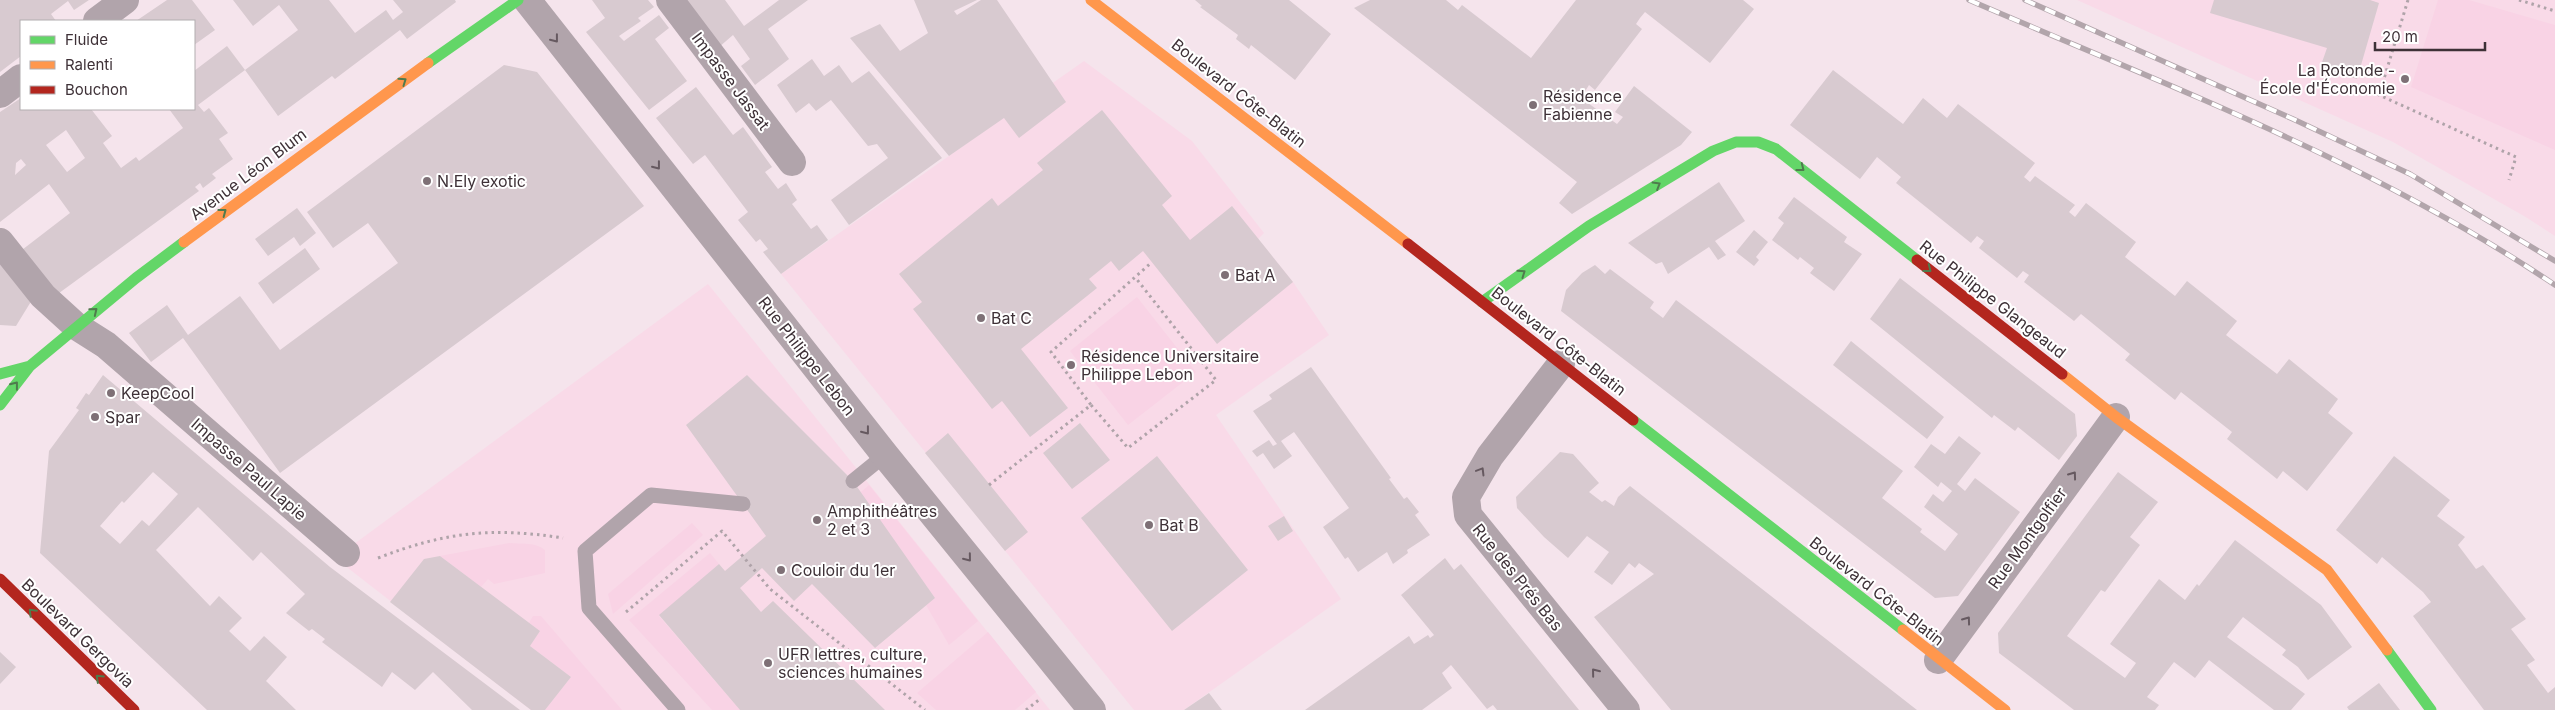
<svg xmlns="http://www.w3.org/2000/svg" width="2555" height="710" viewBox="0 0 2555 710" font-family="Inter,sans-serif">
  <style>
    .built { fill: #f9dae8 }
    .green { fill: #f9d3e5 }
    .building { fill: #d8cad0; fill-rule: evenodd }
    .lines { fill: none; stroke-linecap: round; stroke-linejoin: round }
    .path { stroke: #afa3a9; stroke-width: 3; stroke-dasharray: 2.5 4; stroke-linecap: butt }
    .lane { stroke: #b1a4ab; stroke-width: 15 }
    .street { stroke: #b1a4ab; stroke-width: 28 }
    .fast { stroke: #63d668; stroke-width: 11 }
    .slow { stroke: #ff974d; stroke-width: 11 }
    .jam { stroke: #b3261e; stroke-width: 11 }
    .rail-casing { stroke: #b2a5ab; stroke-width: 5.5 }
    .rail { stroke: #fff; stroke-width: 4; stroke-dasharray: 11; stroke-linecap: butt }
    .oneway { stroke: #665960 }
    .oneway2 { stroke: #4f7b4d }
    .poi-dot { fill: #7e7076; stroke: #fff; stroke-width: 2 }
    .labels { text-anchor: middle; stroke-width: 4; stroke-linejoin: round; paint-order: stroke }
    .poi-label { font-size: 16px; fill: #3e3137; stroke: #fff; text-anchor: start }
    .street-label { font-size: 16px; fill: #3e3137; stroke: #fff }
  </style>
  <rect width="100%" height="100%" fill="#f5e4ec"/>
  <!-- built -->
  <path class="built" d="M2077,0H2555V236L2524,216L2393,142Z
    M1084,61L1192,141L1264,233L1258,239L1293,282L1329,335L1216,415L1341,599L1184,710H1134L781,274Z
    M708,284L849,459L1050,710H531L335,558Z"/>
  <!-- green -->
  <path class="green" d="M2438,0H2469L2555,25V150L2411,87Z
    M1137,297L1196,372L1128,425L1070,351Z
    M869,485L978,621L949,645L926,605L935,598L860,493Z
    M692,523L703,535L613,614L608,594Z
    M509,543C521,544 536,542 545,550V573L494,584L488,579L481,587L440,556Z
    M710,553L719,564L659,616L740,710H712L629,620Z
    M533,616H541L622,710H545L571,677L530,646L540,631L529,623Z
    M988,632L1036,692L1015,710H936L917,693Z"/>
  <!-- building -->
  <path class="building" d="M0,0H89L74,10L68,1L51,14L56,21H21V56L0,72Z
    M167,0H192L215,30L194,45V21H136Z
    M233,0H329L355,33L386,10L393,20L403,12L393,0H455L456,2L407,39L400,30L335,79L332,76L278,116L245,70L198,105L204,112L209,108L228,133L219,139L233,159L212,174L216,178L203,188L200,183L195,187L199,191L55,296L18,253L70,213L49,184L0,222V112L21,98V109H91L112,136L103,143L121,168L136,157L139,161L183,128L169,109H194V71L227,46L245,70L298,30L279,5L253,26ZM66,130L85,158L67,172L46,145ZM21,159L26,165L15,175L16,163Z
    M592,0H648L654,7L638,18L641,21L619,36L624,41L659,15L669,28L655,39L687,81L649,110L586,32L605,18Z
    M682,0H725L744,26L779,0H808L768,29L789,59L755,85L741,66L750,59L733,35L718,48Z
    M914,0H977L954,11L957,15L981,0H997L1066,102L1019,138L1004,118L949,156L850,38L880,24L900,51L928,33Z
    M1195,0H1289L1331,34L1295,80L1251,45L1249,49L1236,39L1238,35L1200,7L1202,6Z
    M1370,0H1446L1458,10L1462,5L1531,58L1576,0H1743L1754,9L1710,63L1645,12L1640,18L1636,24L1642,29L1595,90L1589,85L1581,98L1617,124L1623,117L1615,112L1634,86L1692,132L1681,145L1572,214L1559,203L1577,182L1354,8Z
    M2214,0H2370L2379,3L2357,79L2320,68L2327,48L2210,13Z
    M812,59L824,76L839,65L852,83L869,71L942,158L849,225L831,200L888,158L877,144L868,146L831,100L816,111L809,103L796,113L777,85Z
    M504,65L537,72L644,206L280,473L183,338L151,362L129,333L167,305L188,335L240,296L280,350L398,263L368,223L333,248L307,212Z
    M1833,70L1903,124L1923,98L1947,118L1958,104L2035,163L2024,177L2030,182L2035,176L2075,205L2069,212L2075,217L2086,203L2136,242L2125,257L2175,296L2187,281L2237,321L2226,335L2277,374L2289,359L2338,399L2328,413L2353,433L2307,491L2283,471L2277,479L2227,439L2232,432L2181,392L2175,400L2125,360L2130,354L2081,314L2074,321L2024,282L2029,275L2023,271L2017,278L1979,248L1984,241L1977,236L1971,243L1896,183L1901,177L1877,157L1860,179L1790,125Z
    M696,87L733,135L743,127L772,167L765,172L778,189L786,183L797,200L792,204L811,229L817,225L828,240L781,274L763,252L768,249L760,239L756,242L738,220L748,212L705,155L693,164L656,118Z
    M1102,110L1172,196L1162,205L1190,240L1232,206L1293,282L1217,344L1143,251L1119,271L1111,261L1089,279L1097,288L1021,349L1068,408L1030,437L1002,401L992,409L974,386L913,309L922,302L899,274L992,198L998,206L1043,170L1037,163Z
    M1719,182L1745,221L1715,241L1726,255L1718,260L1709,247L1668,274L1662,262L1656,264L1628,243Z
    M1794,197L1847,237L1844,242L1862,254L1834,291L1810,273L1814,268L1800,257L1798,260L1772,240L1784,223L1778,218Z
    M297,208L316,233L300,246L294,237L268,256L255,239Z
    M1754,230L1768,242L1756,257L1759,260L1754,266L1736,252Z
    M305,248L320,269L273,304L258,283Z
    M0,254L35,295L16,326L0,325Z
    M1595,265L1605,274L1610,269L1654,302L1650,308L1663,318L1676,300L1903,471L1882,498L1922,529L1920,532L1945,551L1958,534L1924,507L1933,494L1943,502L1952,491L1941,482L1938,487L1914,467L1931,444L1945,454L1959,436L1981,453L1957,484L1965,491L1975,478L2020,512L1958,596L1935,598L1561,311L1566,290L1582,273Z
    M1900,278L2075,414L2077,436L2059,460L2018,427L2015,431L1994,415L1992,418L1870,319Z
    M1851,341L1944,417L1927,439L1833,365Z
    M1311,367L1391,478L1389,479L1404,499L1407,497L1419,512L1415,515L1430,535L1407,550L1408,553L1393,564L1387,552L1358,572L1348,557L1345,559L1323,527L1349,508L1294,432L1281,441L1292,456L1274,469L1263,453L1257,457L1252,451L1269,440L1273,446L1277,444L1253,411L1272,399L1269,395Z
    M103,375L330,567L520,710H472L433,672L415,690L392,672L382,687L322,642L325,639L312,629L309,631L286,613L305,594L261,552L253,561L198,507L156,550L210,606L219,596L242,618L229,631L250,651L264,636L287,657L266,681L296,710H207L40,553L49,451L79,410L76,408L86,393L89,395ZM153,472L178,494L149,526L142,520L120,544L100,526L122,501L124,503Z
    M747,375L853,481L935,598L875,648L812,584L794,601L762,568L740,588L761,612L773,601L885,710H740L659,615L719,564L725,571L766,536L686,425Z
    M1080,423L1110,460L1072,489L1043,453Z
    M948,433L1028,532L1005,551L925,453Z
    M1560,452L1573,454L1599,483L1589,492L1602,502L1605,500L1614,506L1618,497L1630,486L1917,710H1671L1594,617L1654,574L1639,563L1635,568L1629,563L1612,585L1594,572L1609,552L1587,536L1568,558L1544,537L1517,508L1516,497Z
    M1157,456L1248,570L1172,631L1081,518Z
    M2394,456L2450,500L2437,516L2465,537L2458,545L2476,569L2483,565L2526,619L2511,629L2535,660L2527,665L2548,693L2555,687V710H2484L2413,616L2431,602L2423,592L2382,557L2377,564L2336,530Z
    M2118,472L2158,502L2130,537L2140,545L2105,592L2101,590L2067,636L2125,678L2136,663L2110,644L2159,579L2185,600L2197,584L2199,586L2235,540L2321,605L2352,647L2308,680L2298,667L2282,655L2286,650L2243,617L2227,637L2305,694L2291,710H2274L2209,660L2195,678L2174,662L2147,697L2159,705L2155,710H2074L1999,653L1998,633Z
    M1284,516L1293,531L1278,541L1268,526Z
    M440,556L540,631L530,646L571,677L545,710H531L390,602L424,559Z
    M1445,558L1454,570L1461,564L1579,710H1497L1493,705L1487,709L1451,665L1442,673L1452,688L1422,710H1305L1409,636L1414,644L1428,635L1430,638L1434,635L1401,595Z
    M0,652L16,667L0,684Z
    M2379,683L2400,710H2349L2347,707Z
    M1209,693L1222,710H1184Z"/>
  <g class="lines">
    <!-- path -->
    <path class="path" d="M2408,0L2379,95L2516,157L2509,180
      M2519,0L2555,11
      M1091,405L1128,448L1216,380L1135,277
      M989,485L1091,405L1051,352L1152,262
      M378,558C445,532 492,527 563,538
      M626,612L722,531L770,589L925,710
      M1026,710L1040,699"/>
    <!-- lane -->
    <path class="lane" d="M853,481L885,455
      M678,710L589,608L585,551L651,495L743,504"/>
    <!-- street -->
    <path class="street" d="M527,0L885,455L1092,710
      M670,0L792,162
      M97,21L125,0
      M0,94L21,78
      M0,242L43,296L76,326L106,345L346,553
      M1561,364L1490,456L1466,497L1468,515L1626,710
      M1938,660L2116,417"/>
    <!-- fast -->
    <path class="fast" d="M428,63L518,0
      M1482,302L1589,226L1713,151L1736,142H1758L1776,149L1917,260
      M0,374L30,366L136,278L184,242
      M0,405L30,366
      M1633,420L1903,630
      M2387,650L2431,710"/>
    <!-- slow -->
    <path class="slow" d="M1091,0L1408,244
      M184,242L428,63
      M2062,374L2116,417L2327,570L2387,650
      M1903,630L2005,710"/>
    <!-- jam -->
    <path class="jam" d="M1408,244L1633,420
      M1917,260L2062,374
      M0,579L134,710"/>
    <defs>
      <path id="rail" d="M1969,0C2168,86 2374,163 2555,285
        M2025,0L2293,119L2410,174L2555,261"/>
    </defs>
    <!-- rail casing -->
    <use href="#rail" class="rail-casing"/>
    <!-- rail -->
    <use href="#rail" class="rail"/>
  </g>
  <!-- one-way arrows -->
  <defs><path id="oneway-chevron" d="M-2-3.5L2.5 0L-2 3.5" fill="none" stroke-width="1.6" stroke-linecap="round" stroke-linejoin="round" transform="scale(1.25)"/></defs>
  <g class="oneway">
    <use href="#oneway-chevron" transform="translate(555 39) rotate(52)"/>
    <use href="#oneway-chevron" transform="translate(657 166) rotate(52)"/>
    <use href="#oneway-chevron" transform="translate(866 431) rotate(52)"/>
    <use href="#oneway-chevron" transform="translate(1481 471) rotate(-59)"/>
    <use href="#oneway-chevron" transform="translate(2073 475) rotate(-54)"/>
    <use href="#oneway-chevron" transform="translate(968 558) rotate(51)"/>
    <use href="#oneway-chevron" transform="translate(1967 620) rotate(-54)"/>
    <use href="#oneway-chevron" transform="translate(1595 672) rotate(-129)"/>
  </g>
  <g class="oneway2">
    <use href="#oneway-chevron" transform="translate(403 81) rotate(-35)"/>
    <use href="#oneway-chevron" transform="translate(1801 168) rotate(38)"/>
    <use href="#oneway-chevron" transform="translate(1657 185) rotate(-31)"/>
    <use href="#oneway-chevron" transform="translate(223 212) rotate(-37)"/>
    <use href="#oneway-chevron" transform="translate(1928 269) rotate(38)"/>
    <use href="#oneway-chevron" transform="translate(1522 273) rotate(-35)"/>
    <use href="#oneway-chevron" transform="translate(94 311) rotate(-39)"/>
    <use href="#oneway-chevron" transform="translate(15 385) rotate(-52)"/>
    <use href="#oneway-chevron" transform="translate(32 612) rotate(-135)"/>
    <use href="#oneway-chevron" transform="translate(99 678) rotate(-137)"/>
  </g>
  <!-- markers -->
  <g class="poi-dot">
    <circle cx="2405" cy="79" r="5"/>
    <circle cx="1533" cy="105" r="5"/>
    <circle cx="427" cy="181" r="5"/>
    <circle cx="1225" cy="275" r="5"/>
    <circle cx="981" cy="318" r="5"/>
    <circle cx="1071" cy="365" r="5"/>
    <circle cx="111" cy="393" r="5"/>
    <circle cx="95" cy="417" r="5"/>
    <circle cx="817" cy="520" r="5"/>
    <circle cx="1149" cy="525" r="5"/>
    <circle cx="781" cy="570" r="5"/>
    <circle cx="768" cy="663" r="5"/>
  </g>
  <g class="labels">
    <!-- poi labels -->
    <g class="poi-label">
      <text x="2395" y="76" text-anchor="end">La Rotonde -<tspan x="2395" dy="18">École d'Économie</tspan></text>
      <text x="1543" y="102">Résidence<tspan x="1543" dy="18">Fabienne</tspan></text>
      <text x="437" y="187">N.Ely exotic</text>
      <text x="1235" y="281">Bat A</text>
      <text x="991" y="324">Bat C</text>
      <text x="1081" y="362">Résidence Universitaire<tspan x="1081" dy="18">Philippe Lebon</tspan></text>
      <text x="121" y="399">KeepCool</text>
      <text x="105" y="423">Spar</text>
      <text x="827" y="517">Amphithéâtres<tspan x="827" dy="18">2 et 3</tspan></text>
      <text x="1159" y="531">Bat B</text>
      <text x="791" y="576">Couloir du 1er</text>
      <text x="778" y="660">UFR lettres, culture,<tspan x="778" dy="18">sciences humaines</tspan></text>
    </g>
    <!-- street labels -->
    <g class="street-label">
      <text transform="translate(731 81) rotate(53)" y="6">Impasse Jassat</text>
      <text transform="translate(1239 93) rotate(38)" y="6">Boulevard Côte-Blatin</text>
      <text transform="translate(248 174) rotate(-37)" y="6">Avenue Léon Blum</text>
      <text transform="translate(1993 299) rotate(38)" y="6">Rue Philippe Glangeaud</text>
      <text transform="translate(1559 341) rotate(38)" y="6">Boulevard Côte-Blatin</text>
      <text transform="translate(807 356) rotate(52)" y="6">Rue Philippe Lebon</text>
      <text transform="translate(249 469) rotate(41)" y="6">Impasse Paul Lapie</text>
      <text transform="translate(2027 538) rotate(-54)" y="6">Rue Montgolfier</text>
      <text transform="translate(1518 577) rotate(51)" y="6">Rue des Prés Bas</text>
      <text transform="translate(1877 591) rotate(38)" y="6">Boulevard Côte-Blatin</text>
      <text transform="translate(78 633) rotate(44)" y="6">Boulevard Gergovia</text>
    </g>
  </g>
  <!-- legend -->
  <rect x="20" y="20" width="175" height="90" fill="#ffffff" stroke="#b2adaf"/>
  <rect x="30" y="36" width="25" height="8" fill="#63d668" stroke="#b2adaf"/>
  <text x="65" y="45" font-size="15" fill="#3e3137">Fluide</text>
  <rect x="30" y="61" width="25" height="8" fill="#ff974d" stroke="#b2adaf"/>
  <text x="65" y="70" font-size="15" fill="#3e3137">Ralenti</text>
  <rect x="30" y="86" width="25" height="8" fill="#b3261e" stroke="#b2adaf"/>
  <text x="65" y="95" font-size="15" fill="#3e3137">Bouchon</text>
  <!-- scale -->
  <path d="M2375 42v8h110v-8" fill="none" stroke="#3e3137" stroke-width="2.5"/>
  <text x="2382" y="42" font-size="15" fill="#3e3137" stroke="#ffffff" stroke-width="4" paint-order="stroke">20 m</text>
</svg>
